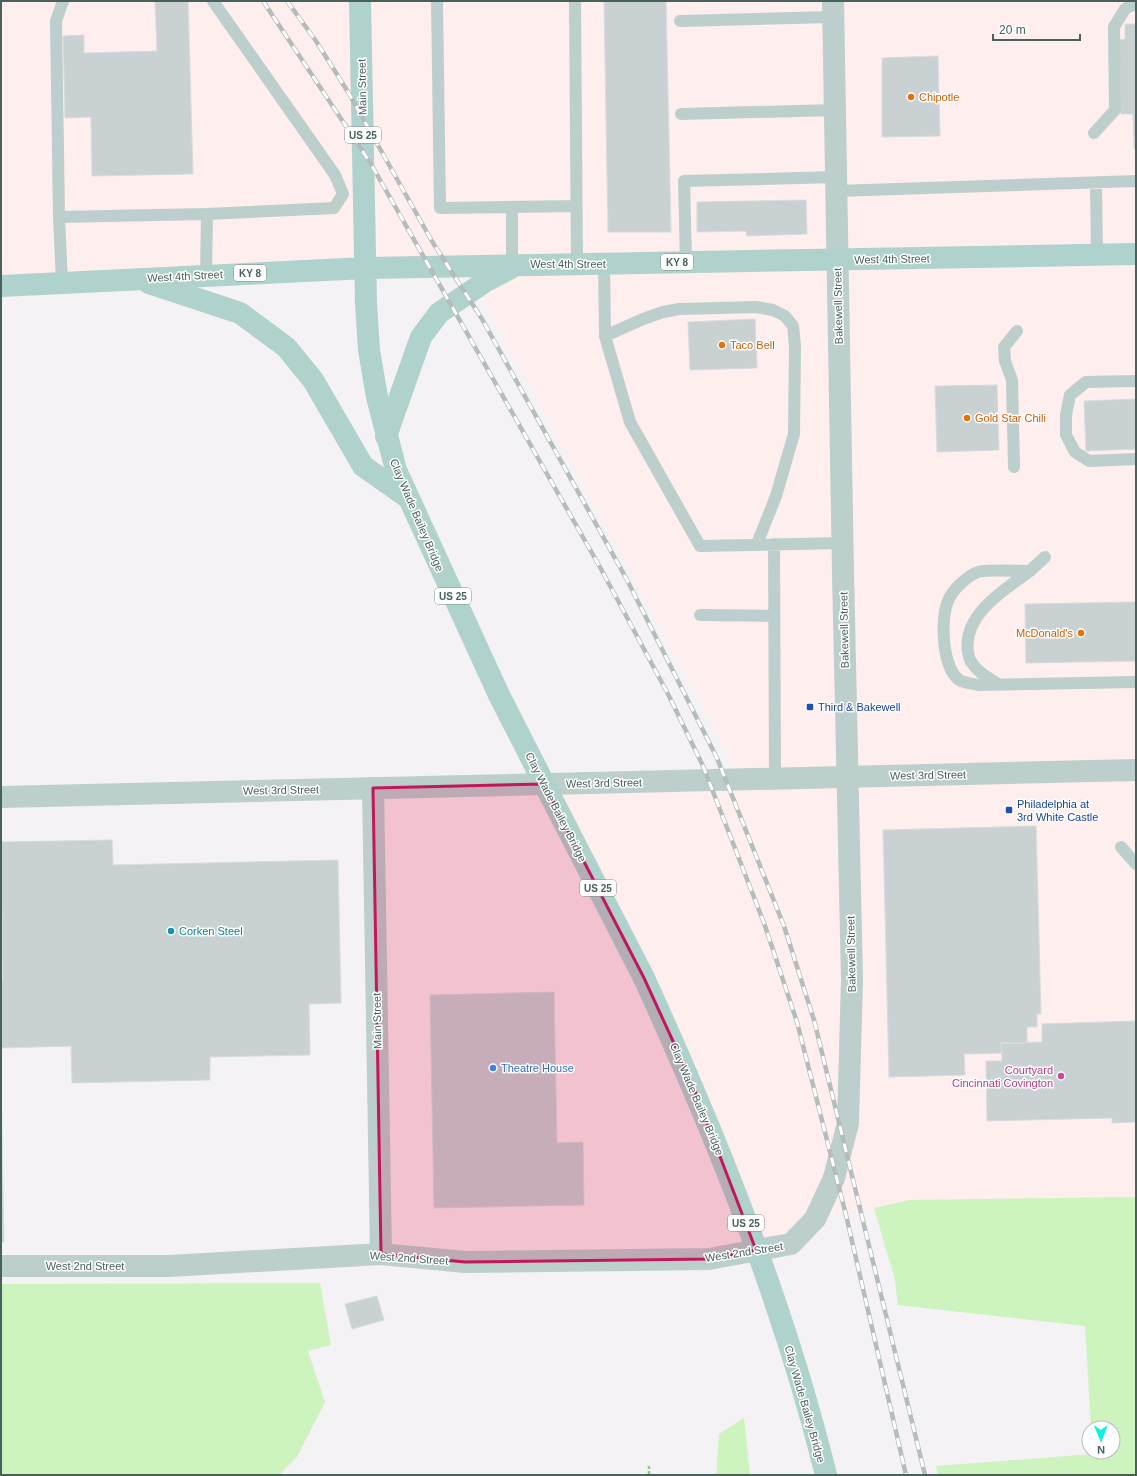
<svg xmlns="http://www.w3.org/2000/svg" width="1137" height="1476" viewBox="0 0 1137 1476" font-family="Arial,sans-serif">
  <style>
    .commercial { fill: #feeeed }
    .green { fill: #cdf3bf }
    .building { fill: #c9d1d2; stroke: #d6ddde }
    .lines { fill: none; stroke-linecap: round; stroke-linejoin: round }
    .path { stroke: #82d474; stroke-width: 2.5; stroke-dasharray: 3 2; stroke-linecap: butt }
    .service { stroke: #bccfcc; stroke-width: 12 }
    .minor { stroke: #bccfcc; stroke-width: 22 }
    .tertiary { stroke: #bccfcc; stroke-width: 22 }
    .primary { stroke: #b0d2cd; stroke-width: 22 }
    .rail-casing { stroke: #b4bdbc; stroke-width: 4.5 }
    .rail { stroke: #fff; stroke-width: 3; stroke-dasharray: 9; stroke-linecap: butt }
    .primary-bridge { stroke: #b0d2cd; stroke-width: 22 }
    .marked { fill: #c2185b; fill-opacity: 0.2; stroke: #c2185b; stroke-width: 3; stroke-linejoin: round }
    .food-dot { fill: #e8710a; stroke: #fff; stroke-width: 1.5 }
    .transit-dot { fill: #1a4fb4; stroke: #fff; stroke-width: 1.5 }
    .culture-dot { fill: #0f9aa8; stroke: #fff; stroke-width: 1.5 }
    .shop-dot { fill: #3f7fe0; stroke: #fff; stroke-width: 1.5 }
    .hotel-dot { fill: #d1479c; stroke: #fff; stroke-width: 1.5 }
    .labels { text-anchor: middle; stroke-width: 3; stroke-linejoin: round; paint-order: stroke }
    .shield { fill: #fff; stroke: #7f908e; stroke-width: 1 }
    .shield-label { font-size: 10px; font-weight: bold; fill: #48615d }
    .street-label { font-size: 11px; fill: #48615d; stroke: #fff }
    .food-label { font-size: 11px; fill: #c56008; stroke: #fff; text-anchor: start }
    .transit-label { font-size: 11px; fill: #164399; stroke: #fff; text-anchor: start }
    .culture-label { font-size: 11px; fill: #0d838f; stroke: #fff; text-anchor: start }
    .shop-label { font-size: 11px; fill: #366cbe; stroke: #fff; text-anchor: start }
    .hotel-label { font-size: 11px; fill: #b23c85; stroke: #fff; text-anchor: end }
  </style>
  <rect width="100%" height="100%" fill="#f4f2f4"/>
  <!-- commercial -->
  <path class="commercial" d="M1,1H1136V1197L910,1200L815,1219L791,1244L709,1259L381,1254L373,788L742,779L477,287L516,265L1,286Z"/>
  <!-- green -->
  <path class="green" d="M1136,1197V1475H938L936,1466L1093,1454V1452H1113V1428H1091L1085,1326L898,1305L895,1280L874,1208L910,1200Z
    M320,1283L331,1345L308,1351L325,1402L297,1457L279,1475H1V1284Z
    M744,1418L750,1475H716L719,1434Z"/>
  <!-- building -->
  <path class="building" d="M155,1H188L193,174L92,176L91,117L65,118L63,36L84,35V53L157,51Z
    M604,1H666L671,232H608Z
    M1125,24H1136V149H1134L1133,114H1121L1119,40L1125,39Z
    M938,56L940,136L882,137V58Z
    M806,200L807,234L747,236L746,231L697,232V202Z
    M755,319L757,368L690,370L688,322Z
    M997,385L999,450L937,452L935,386Z
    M1136,399V449L1086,451L1084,401Z
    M1136,602V661L1026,663L1025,604Z
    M1036,826L1041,1014H1037V1027H1027V1043H1001L1002,1053L964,1054L965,1075L889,1077L883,830Z
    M112,840L113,865L338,860L341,1003L309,1004L310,1055L210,1057V1080L72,1083L71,1046L1,1048V981H3L1,842Z
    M554,992L557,1143L583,1142L584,1205L434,1208L430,995Z
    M1136,1021V1122L1112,1123V1118L987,1121L986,1061H1002L1001,1043L1042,1042V1024Z
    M1,1086L4,1242H1Z
    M377,1296L384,1320L352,1329L345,1304Z"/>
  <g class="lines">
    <!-- path -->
    <path class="path" d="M649,1466V1475
      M492,1475V1474"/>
    <!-- service -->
    <path class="service" d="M63,1L56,21L59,217L207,214L334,208L343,194L335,175L213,1
      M437,1L440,208L576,206
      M575,1L577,264
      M680,21L834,17
      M681,114L835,110
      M1094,133L1115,110L1114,27L1125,9L1136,3
      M1096,183L1097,256
      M836,191L1136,181
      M59,217L62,283
      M686,262L684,181L836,177
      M604,264L605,336L630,422L700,546L843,543
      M512,265V207
      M206,275L207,214
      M605,336L643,319L663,312L679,309L756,307L773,310L785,316L793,326L795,346L794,434L776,496L757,544
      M1136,381L1086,382L1070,395L1066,415V435L1075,452L1089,461L1136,459
      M1014,467L1012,380L1005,361L1004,347L1017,331
      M774,544L775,778
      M1045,557L1030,571C1020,571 986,569 978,572C967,576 952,590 948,601C940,619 942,671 961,681C966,683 973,684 979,685L1136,682
      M700,615L774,616
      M998,684C989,678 978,673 972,663C969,660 969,656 968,652C962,615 1005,589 1030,571
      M1121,847L1136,864"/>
    <!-- minor -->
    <path class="minor" d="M373,788L381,1254
      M1,1266H169L381,1254L465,1262L709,1259L791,1244L815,1219L834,1178L848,1123L852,980L843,573L833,1"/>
    <!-- tertiary -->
    <path class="tertiary" d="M1,797L1136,770"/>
    <!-- primary -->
    <path class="primary" d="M360,1L366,304L369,350L377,397L396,470L499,695
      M149,283L240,313L286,347L313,380L363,466L407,497
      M1,286L366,268L1136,254
      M386,436L421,337L439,313L486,281L511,268
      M551,797L644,978"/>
    <defs>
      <path id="rail" d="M263,1L371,164L601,569L668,694L703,766L764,923L797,1022L846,1215L906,1475
        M287,1L316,41L348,92L433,243L482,319L626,578L717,758L784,926L814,1020L925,1475"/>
    </defs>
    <!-- rail casing -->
    <use href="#rail" class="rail-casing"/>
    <!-- rail -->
    <use href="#rail" class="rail"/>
    <!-- primary-bridge -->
    <path class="primary-bridge" d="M499,695L551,797
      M644,978C717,1138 784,1304 826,1475"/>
  </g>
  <!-- marked area -->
  <path class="marked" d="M544,784L644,978L689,1076L756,1250L709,1259L465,1262L381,1254L373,788Z"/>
  <!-- markers -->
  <g class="food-dot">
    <circle cx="911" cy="97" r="4"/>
    <circle cx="722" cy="345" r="4"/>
    <circle cx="967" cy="418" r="4"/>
    <circle cx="1081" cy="633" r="4"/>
  </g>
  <g class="transit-dot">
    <rect x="806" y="703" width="8" height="8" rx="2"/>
    <rect x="1005" y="806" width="8" height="8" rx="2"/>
  </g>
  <circle class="culture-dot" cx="171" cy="931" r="4"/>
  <circle class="shop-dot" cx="493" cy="1068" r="4"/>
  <circle class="hotel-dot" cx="1061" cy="1076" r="4"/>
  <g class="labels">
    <!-- shield labels -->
    <g class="shield">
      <rect x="345" y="127" width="36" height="16" rx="3"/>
      <rect x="661" y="254" width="32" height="16" rx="3"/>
      <rect x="234" y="265" width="32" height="16" rx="3"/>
      <rect x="435" y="588" width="36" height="16" rx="3"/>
      <rect x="580" y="880" width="36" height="16" rx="3"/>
      <rect x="728" y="1215" width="36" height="16" rx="3"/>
    </g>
    <g class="shield-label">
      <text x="363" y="139">US 25</text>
      <text x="677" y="266">KY 8</text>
      <text x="250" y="277">KY 8</text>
      <text x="453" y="600">US 25</text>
      <text x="598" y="892">US 25</text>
      <text x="746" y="1227">US 25</text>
    </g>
    <!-- street labels -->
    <g class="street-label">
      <text transform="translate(362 87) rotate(-91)" y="4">Main Street</text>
      <text transform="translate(892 259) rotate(-1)" y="4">West 4th Street</text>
      <text x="568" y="268">West 4th Street</text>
      <text transform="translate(185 276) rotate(-3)" y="4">West 4th Street</text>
      <text transform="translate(838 306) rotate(-91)" y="4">Bakewell Street</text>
      <text transform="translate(417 515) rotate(67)" y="4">Clay Wade Bailey Bridge</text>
      <text transform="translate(844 630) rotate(-91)" y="4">Bakewell Street</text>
      <text transform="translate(928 775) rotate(-1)" y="4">West 3rd Street</text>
      <text transform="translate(604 783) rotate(-1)" y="4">West 3rd Street</text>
      <text transform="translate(281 790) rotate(-1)" y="4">West 3rd Street</text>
      <text transform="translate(556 807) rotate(63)" y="4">Clay Wade Bailey Bridge</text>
      <text transform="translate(851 954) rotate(-91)" y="4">Bakewell Street</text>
      <text transform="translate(377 1021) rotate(-91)" y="4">Main Street</text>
      <text transform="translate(697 1099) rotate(67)" y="4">Clay Wade Bailey Bridge</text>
      <text transform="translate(744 1252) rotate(-9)" y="4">West 2nd Street</text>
      <text transform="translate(409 1258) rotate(4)" y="4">West 2nd Street</text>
      <text x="85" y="1270">West 2nd Street</text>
      <text transform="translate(805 1404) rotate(74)" y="4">Clay Wade Bailey Bridge</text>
    </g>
    <!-- food labels -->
    <g class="food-label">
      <text x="919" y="101">Chipotle</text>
      <text x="730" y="349">Taco Bell</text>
      <text x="975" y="422">Gold Star Chili</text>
      <text x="1073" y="637" text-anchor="end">McDonald's</text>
    </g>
    <!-- transit labels -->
    <g class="transit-label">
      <text x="818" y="711">Third &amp; Bakewell</text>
      <text x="1017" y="808">Philadelphia at<tspan x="1017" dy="13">3rd White Castle</tspan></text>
    </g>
    <!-- culture labels -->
    <g class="culture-label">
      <text x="179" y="935">Corken Steel</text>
    </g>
    <!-- shop labels -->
    <g class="shop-label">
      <text x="501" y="1072">Theatre House</text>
    </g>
    <!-- hotel labels -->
    <g class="hotel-label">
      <text x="1053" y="1074">Courtyard<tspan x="1053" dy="13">Cincinnati Covington</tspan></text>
    </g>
  </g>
  <!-- border -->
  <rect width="1137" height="1476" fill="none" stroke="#48615d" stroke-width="4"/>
  <!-- north arrow -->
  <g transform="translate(1101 1440) rotate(179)"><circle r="19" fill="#ffffff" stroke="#b6c0be"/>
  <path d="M0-3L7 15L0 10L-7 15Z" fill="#0ef3df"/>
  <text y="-6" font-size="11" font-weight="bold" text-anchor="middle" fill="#48615d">N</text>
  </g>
  <!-- scale -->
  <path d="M993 34v6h87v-6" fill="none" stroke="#48615d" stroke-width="2"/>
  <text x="999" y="34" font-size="12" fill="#48615d" stroke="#ffffff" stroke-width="3" paint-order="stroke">20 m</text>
</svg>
